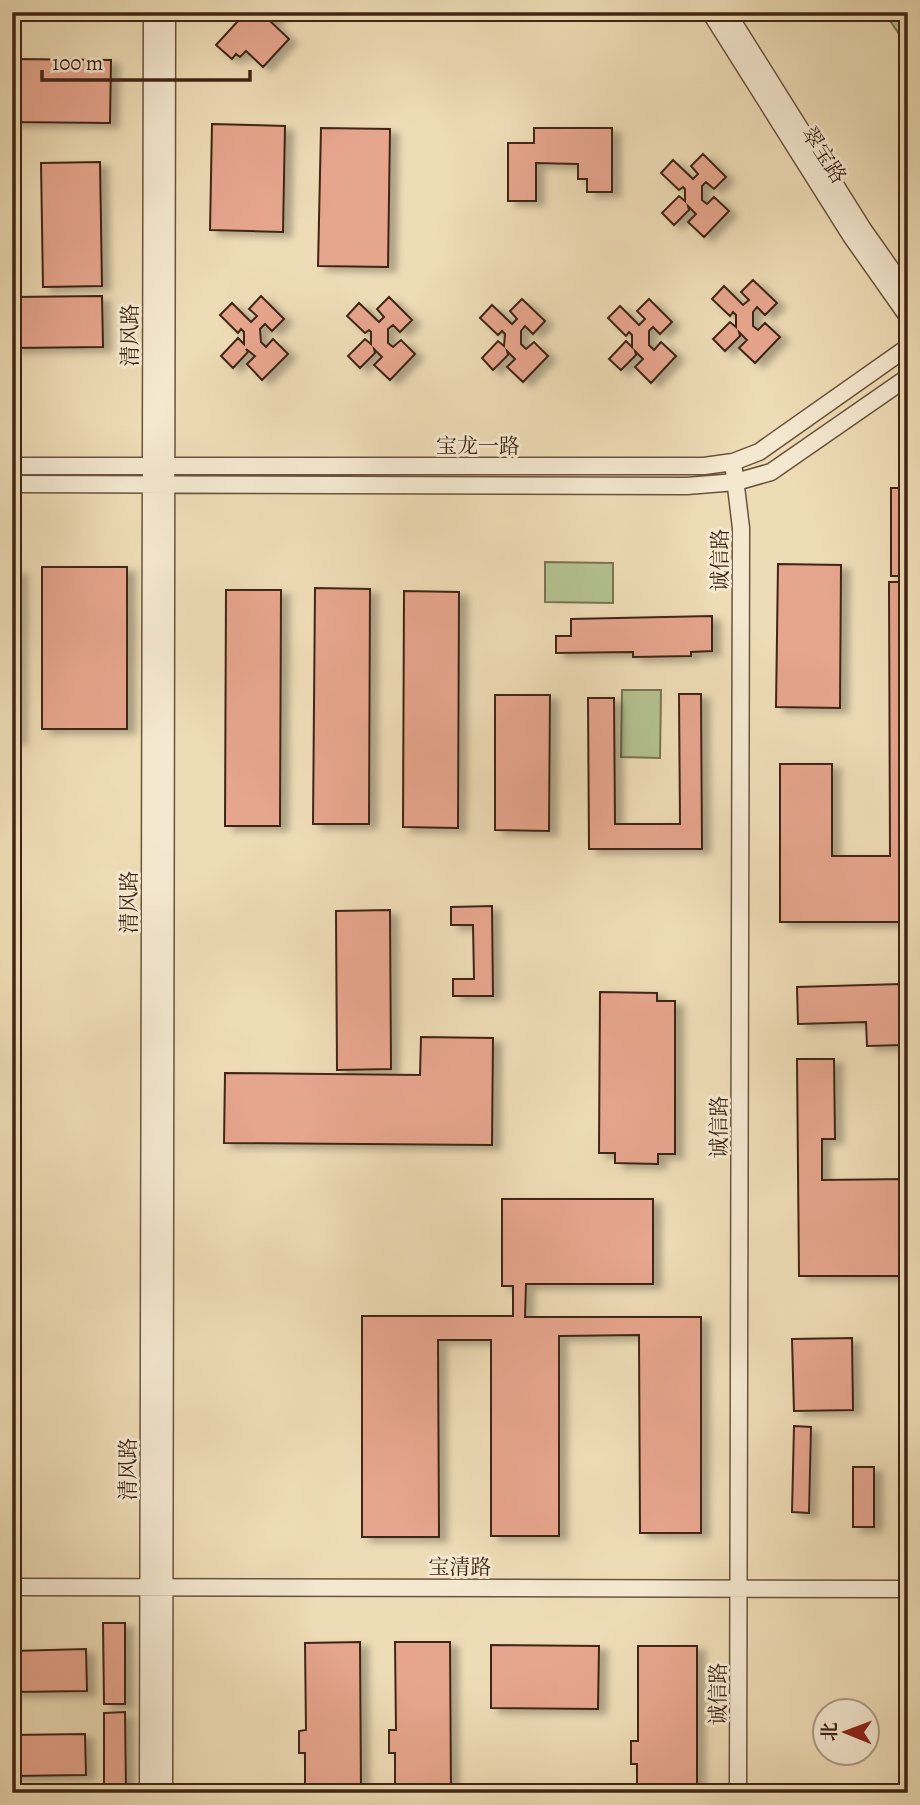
<svg xmlns="http://www.w3.org/2000/svg" width="920" height="1805" viewBox="0 0 920 1805" font-family="Alegreya,'Noto Serif SC',serif">
  <style>
    .green { fill: #b4c291; stroke: #7a7453; stroke-width: 2 }
    .building { fill: #e6a58d; stroke: #3f2515; stroke-width: 2; filter: url(#shadow) }
    .lines { fill: none; stroke-linecap: round; stroke-linejoin: round }
    .tertiary-casing { stroke: #6b533d; stroke-width: 19 }
    .tertiary { stroke: #f4e8d0; stroke-width: 16 }
    .labels { text-anchor: middle; stroke-width: 6; stroke-linejoin: round; paint-order: stroke }
    .street-label { font-size: 21px; fill: #3f2515; stroke: #f4e8d0 }
  </style>
  <defs>
    <filter id="shadow"><feDropShadow dx="8" dy="4.5" stdDeviation="3.5" flood-color="#0004"/></filter>
  </defs>
  <rect width="100%" height="100%" fill="#eedcb6"/>
  <filter id="stains"><feTurbulence type="fractalNoise" baseFrequency=".00286" numOctaves="4"/><feColorMatrix values="0 0 0 0 .2 0 0 0 0 .09 0 0 0 0 .02 0 0 0 .5 -.17"/></filter>
  <radialGradient id="worn" r=".72"><stop offset=".6" stop-color="#630" stop-opacity="0"/><stop offset="1" stop-color="#630" stop-opacity=".3"/></radialGradient>
  <!-- green -->
  <path class="green" d="M884,12H908V47Z
    M545,562L613,563V603L545,602Z
    M622,690H661L660,758L621,757Z"/>
  <!-- building -->
  <path class="building" d="M229,12H280L271,22L289,39L263,67L246,51L240,57L236,54L232,59L216,45L238,21Z
    M12,59L111,60L110,123L12,122Z
    M212,124L285,126L283,232L210,230Z
    M321,128L390,129L388,267L318,266Z
    M534,128H612V192H587V179H578V164L536,163V201H508V143H534Z
    M703,154L726,177L714,189L706,182L702,186V200L707,204L714,197L729,211L704,237L688,222L696,214L688,206L689,210L674,225L662,213L679,196L685,201V189L683,187L679,190L661,173L673,160L693,179L698,174L691,166Z
    M100,162L102,286L43,287L41,163Z
    M753,280L777,303L765,315L757,307L753,312V326L758,330L765,323L780,337L755,363L739,348L747,340L739,332L740,336L725,351L713,339L730,322L736,327V315L733,312L730,316L712,299L724,286L743,305L749,300L741,292Z
    M102,296L103,347L12,348V297Z
    M261,296L284,319L272,331L265,324L260,329L261,342L266,347L273,339L288,354L262,380L247,364L255,356L246,349L248,352L233,368L221,356L238,338L244,344V332L241,329L238,333L220,315L232,303L251,322L257,316L249,309Z
    M389,297L412,320L400,332L393,325L388,329V343L393,347L401,340L415,354L390,380L374,365L382,357L374,349L375,353L360,368L348,356L365,339L371,344V332L369,330L365,333L347,316L359,303L379,322L384,317L377,309Z
    M522,299L545,321L533,334L525,326L521,331V344L526,349L534,342L548,356L523,382L507,367L515,359L507,351L508,355L493,370L482,358L498,341L504,346L505,334L502,331L498,335L480,318L492,305L512,324L517,319L510,311Z
    M649,299L672,322L660,334L653,327L649,331V345L654,350L661,342L676,356L651,383L635,367L643,359L635,351L636,355L621,370L609,359L626,341L632,347V335L629,332L626,336L608,318L620,306L639,325L645,319L637,311Z
    M891,488H908V576H891Z
    M778,564L841,565L840,708L776,707Z
    M42,567H127V729H42Z
    M12,570H19L18,740H12Z
    M889,582H908V922H780V764H832V856H890Z
    M315,588L370,589L369,824H313Z
    M226,590H281L280,826H225Z
    M404,591L459,592L458,828L403,827Z
    M712,616V651L691,652V656L633,657V652L556,653V636H571V619Z
    M679,694H701L702,849H589L588,698H614L615,824H680Z
    M495,695H550L549,831L495,830Z
    M492,906L493,996H453V979H474L473,925H451V907Z
    M390,910L391,1069L337,1070L336,911Z
    M901,984L903,1045L867,1046L866,1022L798,1024L797,987Z
    M600,992L657,993V1001H675V1154H658V1164L615,1163V1153H599Z
    M421,1037L493,1038L492,1145L224,1143L225,1073L420,1075Z
    M797,1059H834L835,1139H822V1180L908,1179V1276H799Z
    M502,1199H653V1284H526L525,1317H701V1533H640L639,1335L559,1336V1536H491V1340H438L439,1537H362V1316H513V1286H502Z
    M852,1338L853,1410L794,1411L792,1339Z
    M794,1426L811,1427L809,1513L792,1512Z
    M853,1467H874V1527H853Z
    M103,1623H125V1704H104Z
    M360,1642L361,1793H305V1753H299V1731L306,1730L305,1643Z
    M395,1642H450L451,1793H395V1753H389V1730H396Z
    M491,1645L599,1646L598,1709L491,1708Z
    M638,1646H697V1793H637V1764H631V1741H638Z
    M86,1649L87,1691L12,1692V1651Z
    M125,1712L126,1793H104V1713Z
    M85,1734L86,1775L12,1776V1735Z"/>
  <g class="lines">
    <defs>
      <path id="tertiary" d="M710,12L851,236L908,317
        M727,12L863,229L908,293
        M733,462L741,528L738,1793
        M12,466H704L733,462L759,452L908,347
        M12,484L687,486L736,482L771,472L908,377
        M12,1587L908,1589
        M148,1793L152,12
        M164,1793L167,12"/>
    </defs>
    <!-- tertiary casing -->
    <use href="#tertiary" class="tertiary-casing"/>
    <!-- tertiary -->
    <use href="#tertiary" class="tertiary"/>
  </g>
  <g class="labels">
    <!-- street labels -->
    <g class="street-label">
      <text transform="translate(824 155) rotate(57)" y="7">翠宝路</text>
      <text transform="translate(130 335) rotate(-90)" y="7">清风路</text>
      <text x="478" y="453">宝龙一路</text>
      <text transform="translate(720 560) rotate(-90)" y="7">诚信路</text>
      <text transform="translate(129 902) rotate(-90)" y="7">清风路</text>
      <text transform="translate(719 1127) rotate(-90)" y="7">诚信路</text>
      <text transform="translate(128 1469) rotate(-90)" y="7">清风路</text>
      <text x="460" y="1574">宝清路</text>
      <text transform="translate(718 1694) rotate(-90)" y="7">诚信路</text>
    </g>
  </g>
  <!-- margin -->
  <rect width="920" height="1805" fill="none" stroke="#eedcb6" stroke-width="42"/>
  <rect x="14" y="14" width="892" height="1777" fill="none" stroke="#3f2515" stroke-width="3.5"/>
  <rect x="21" y="21" width="878" height="1763" fill="none" stroke="#3f2515" stroke-width="2"/>
  <!-- north arrow -->
  <g transform="translate(846 1732) rotate(271)"><circle r="33" fill="#f4e8d0" stroke="#ac9a85" stroke-width="2"/>
  <path d="M0-5L12 26L0 18L-12 26Z" fill="#8f2418"/>
  <text y="-10" font-size="19" font-weight="bold" text-anchor="middle" fill="#3f2515">北</text>
  </g>
  <!-- scale -->
  <path d="M42 70v10h208v-10" fill="none" stroke="#3f2515" stroke-width="3.5"/>
  <text x="52" y="70" font-size="21" fill="#3f2515" stroke="#f4e8d0" stroke-width="5" paint-order="stroke">100 m</text>
  <rect width="100%" height="100%" filter="url(#stains)"/>
  <rect width="100%" height="100%" fill="url(#worn)"/>
</svg>
